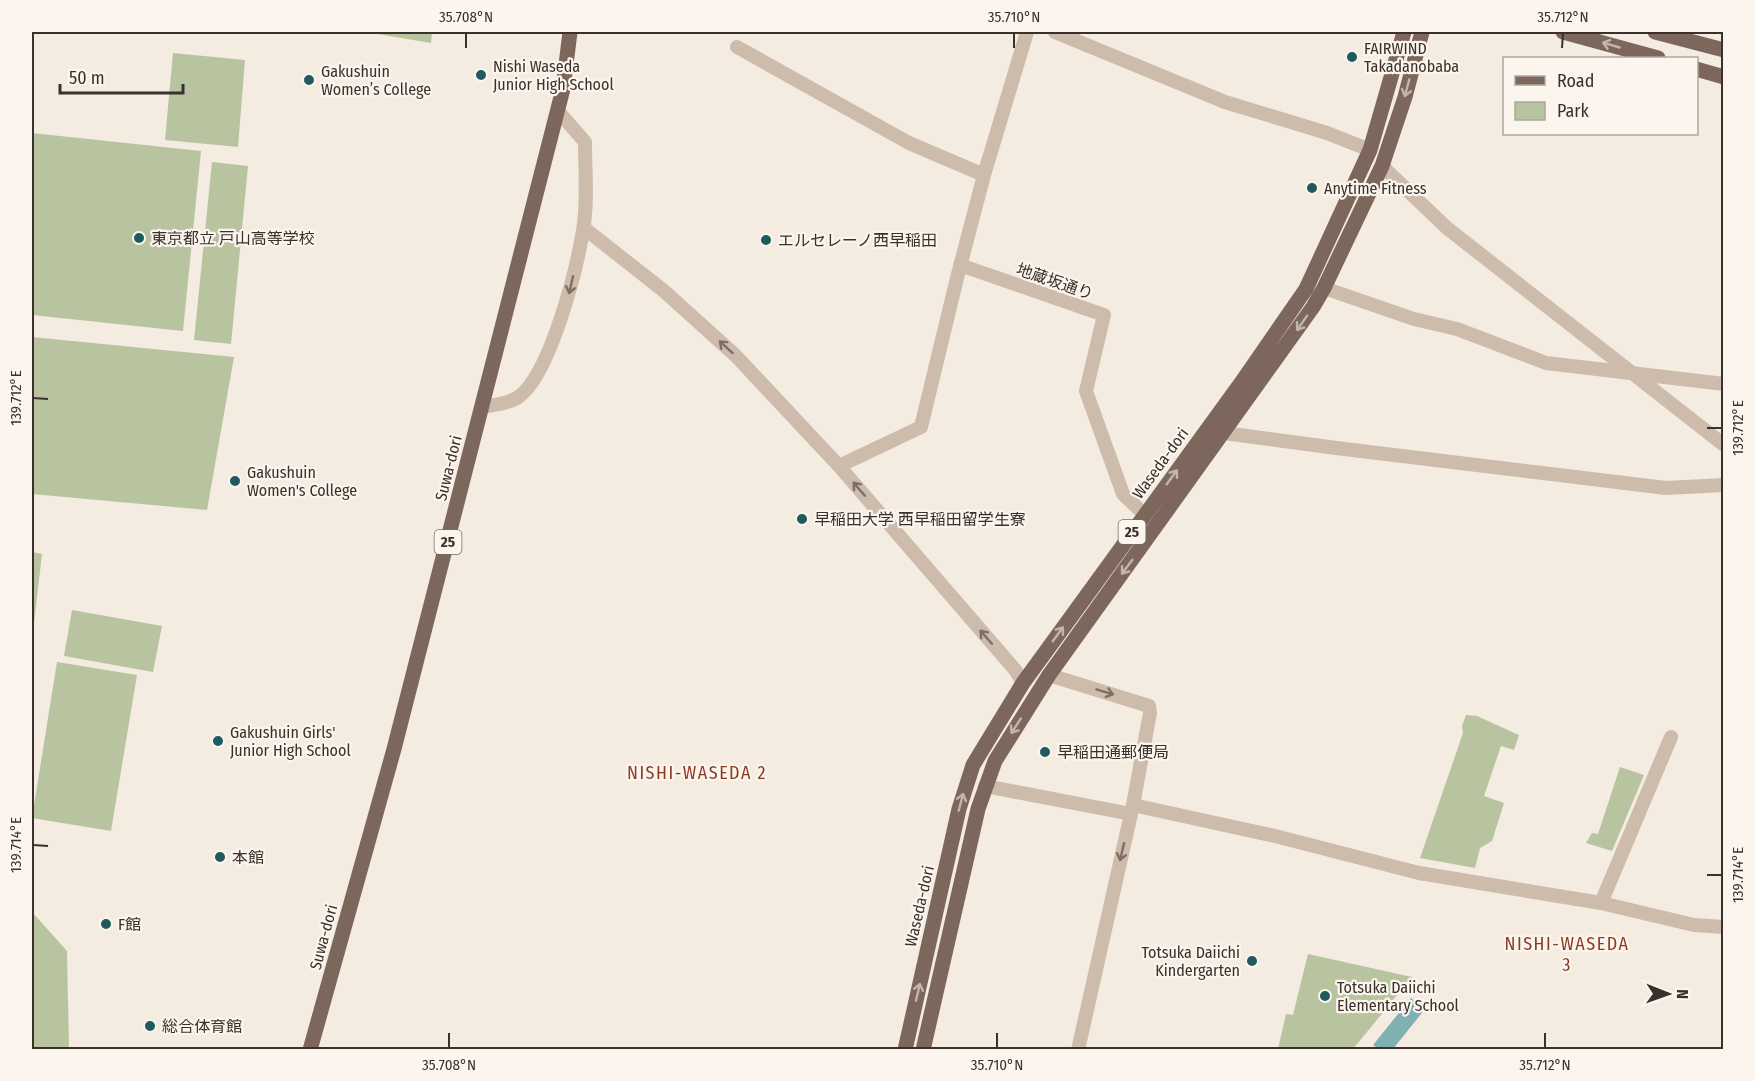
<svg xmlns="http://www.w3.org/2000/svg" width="1755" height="1081" viewBox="0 0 1755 1081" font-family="'Fira Sans Condensed','Noto Sans JP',sans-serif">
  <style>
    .green { fill: #b8c4a0 }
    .water { fill: #7fb0b2 }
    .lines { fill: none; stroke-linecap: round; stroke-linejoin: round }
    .minor { stroke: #cdbbac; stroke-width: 14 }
    .primary { stroke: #7d675c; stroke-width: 15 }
    .oneway { stroke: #c2b5ac }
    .oneway2 { stroke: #7d6f65 }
    .ticks { fill: none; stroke: #3b302b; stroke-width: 2 }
    .poi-dot { fill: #1f5a5e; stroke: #fbf5ee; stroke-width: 2 }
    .labels { text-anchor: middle; stroke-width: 4.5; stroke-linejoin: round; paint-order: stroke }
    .shield { fill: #fbf5ee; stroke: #756b66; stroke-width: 1.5 }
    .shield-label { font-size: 15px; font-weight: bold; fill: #3b302b }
    .poi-label { font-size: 16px; fill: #3b302b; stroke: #fbf5ee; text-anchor: start }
    .street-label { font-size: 16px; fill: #3b302b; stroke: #fbf5ee }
    .neighbourhood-label { font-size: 18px; letter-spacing: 1.5px; fill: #8c3b22; stroke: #fbf5ee }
    .neatline { fill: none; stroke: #3b302b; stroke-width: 2 }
    .ticks-label { font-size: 15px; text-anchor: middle; fill: #3b302b }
  </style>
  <rect width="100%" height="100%" fill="#f4ebe1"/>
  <!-- green -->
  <path class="green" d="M366,32H432L431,43Z
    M173,53L245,60L238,147L165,140Z
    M32,133L201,151L183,331L32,315Z
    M212,162L248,166L231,344L194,340Z
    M32,337L234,357L207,510L32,494Z
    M32,552L42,554L32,641Z
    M72,610L162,626L153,672L64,656Z
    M57,662L137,675L111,831L32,818Z
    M1466,715L1477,716L1519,735L1514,750L1501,746L1484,796L1504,803L1492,841L1480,848L1475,868L1420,858L1463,733L1462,726Z
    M1620,767L1644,775L1612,851L1586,843L1592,833L1598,834Z
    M32,912L67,951L69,1049H32Z
    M1308,954L1412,977L1353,1049H1278L1286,1014L1293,1015Z"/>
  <!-- water -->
  <path class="water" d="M1411,998L1425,1009L1393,1049H1379L1373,1045Z"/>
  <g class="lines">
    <!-- minor -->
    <path class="minor" d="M1055,32L1225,102L1327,133L1370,150
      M737,47L909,143L984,175L1027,32
      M1382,166L1447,228L1724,445
      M584,228L664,291L736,356L839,466L1016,671L1023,683
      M960,265L1104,315L1086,391L1123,494L1144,514
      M1324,288L1414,319L1457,329L1546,363L1724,384
      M482,407C493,405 507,404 517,398C550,377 577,268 583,230C588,204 585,169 585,142L558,111
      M1224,433L1336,448L1666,488L1724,485
      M839,466L921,427L957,278L984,175
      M1049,675L1149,706L1150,713L1133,805L1078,1050
      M985,786L1131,814
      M1133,805L1275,836L1419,873L1601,903L1694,925L1724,927
      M1601,903L1671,737"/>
    <!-- primary -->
    <path class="primary" d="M1563,32L1658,58
      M1655,32L1724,50
      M1696,69L1724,77
      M310,1050L394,749L563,89L570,32
      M905,1050L959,809L973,765L1023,683L1241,383L1306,289L1370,150L1404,32
      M923,1050L978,809L995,761L1049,675L1313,307L1324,288L1382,166L1405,97L1422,32"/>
  </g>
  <!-- one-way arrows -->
  <defs><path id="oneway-shaft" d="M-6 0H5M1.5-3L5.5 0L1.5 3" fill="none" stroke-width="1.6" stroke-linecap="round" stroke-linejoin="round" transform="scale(1.5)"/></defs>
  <g class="oneway">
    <use href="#oneway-shaft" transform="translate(1611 45) rotate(-164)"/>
    <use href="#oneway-shaft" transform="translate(1407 88) rotate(105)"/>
    <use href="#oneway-shaft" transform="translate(1302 323) rotate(125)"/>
    <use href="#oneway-shaft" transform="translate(1172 477) rotate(-54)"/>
    <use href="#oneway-shaft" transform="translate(1127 567) rotate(127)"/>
    <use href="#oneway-shaft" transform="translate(1058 634) rotate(-54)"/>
    <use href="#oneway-shaft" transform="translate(1016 726) rotate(123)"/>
    <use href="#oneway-shaft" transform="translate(961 802) rotate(-75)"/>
    <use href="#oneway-shaft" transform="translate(918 992) rotate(-77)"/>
  </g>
  <g class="oneway2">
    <use href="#oneway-shaft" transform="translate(571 285) rotate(103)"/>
    <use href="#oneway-shaft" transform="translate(726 347) rotate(-138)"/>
    <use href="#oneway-shaft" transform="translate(859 489) rotate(-131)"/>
    <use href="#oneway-shaft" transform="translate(986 637) rotate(-131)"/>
    <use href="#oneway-shaft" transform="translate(1105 692) rotate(17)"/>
    <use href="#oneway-shaft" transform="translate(1122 852) rotate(103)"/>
  </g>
  <!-- ticks -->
  <path class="ticks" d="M466,48V33M1014,48V33M1562,48L1563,33M33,398L48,399M1707,428H1722M33,845L48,846M1707,875H1722M449,1048V1033M997,1048V1033M1545,1048V1033"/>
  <!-- markers -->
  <g class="poi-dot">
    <circle cx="1352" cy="57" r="6"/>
    <circle cx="481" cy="75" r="6"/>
    <circle cx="309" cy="80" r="6"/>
    <circle cx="1312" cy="188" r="6"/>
    <circle cx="139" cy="238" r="6"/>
    <circle cx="766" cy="240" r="6"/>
    <circle cx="235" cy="481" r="6"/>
    <circle cx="802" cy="519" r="6"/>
    <circle cx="218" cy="741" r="6"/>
    <circle cx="1045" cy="752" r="6"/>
    <circle cx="220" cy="857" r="6"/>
    <circle cx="106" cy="924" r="6"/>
    <circle cx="1252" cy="961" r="6"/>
    <circle cx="1325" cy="996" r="6"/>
    <circle cx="150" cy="1026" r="6"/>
  </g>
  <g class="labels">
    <!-- shield labels -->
    <g class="shield">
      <rect x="1118.5" y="520" width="27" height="24" rx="4.5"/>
      <rect x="434.5" y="530" width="27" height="24" rx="4.5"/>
    </g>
    <g class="shield-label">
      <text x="1132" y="537">25</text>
      <text x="448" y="547">25</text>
    </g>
    <!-- poi labels -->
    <g class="poi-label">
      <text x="1364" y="54">FAIRWIND<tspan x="1364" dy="18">Takadanobaba</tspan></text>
      <text x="493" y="72">Nishi Waseda<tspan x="493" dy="18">Junior High School</tspan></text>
      <text x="321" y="77">Gakushuin<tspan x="321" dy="18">Women’s College</tspan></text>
      <text x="1324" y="194">Anytime Fitness</text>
      <text x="151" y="244">東京都立 戸山高等学校</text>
      <text x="778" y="246">エルセレーノ西早稲田</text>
      <text x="247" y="478">Gakushuin<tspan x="247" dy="18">Women's College</tspan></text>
      <text x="814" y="525">早稲田大学 西早稲田留学生寮</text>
      <text x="230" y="738">Gakushuin Girls'<tspan x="230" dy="18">Junior High School</tspan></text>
      <text x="1057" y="758">早稲田通郵便局</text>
      <text x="232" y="863">本館</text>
      <text x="118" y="930">F館</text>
      <text x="1240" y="958" text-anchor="end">Totsuka Daiichi<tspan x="1240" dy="18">Kindergarten</tspan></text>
      <text x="1337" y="993">Totsuka Daiichi<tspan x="1337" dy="18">Elementary School</tspan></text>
      <text x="162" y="1032">総合体育館</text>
    </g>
    <!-- street labels -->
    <g class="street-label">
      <text transform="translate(1055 281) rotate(19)" y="6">地蔵坂通り</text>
      <text transform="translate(1160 463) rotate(-54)" y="6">Waseda-dori</text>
      <text transform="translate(448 468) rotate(-76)" y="6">Suwa-dori</text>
      <text transform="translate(919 906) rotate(-77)" y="6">Waseda-dori</text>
      <text transform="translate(323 937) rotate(-75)" y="6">Suwa-dori</text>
    </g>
    <!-- neighbourhood labels -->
    <g class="neighbourhood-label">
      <text x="697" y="779">NISHI-WASEDA 2</text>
      <text x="1567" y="950">NISHI-WASEDA<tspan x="1567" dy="21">3</tspan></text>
    </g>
  </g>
  <!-- border -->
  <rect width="1755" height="1081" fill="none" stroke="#fbf5ee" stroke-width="66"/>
  <!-- legend -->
  <rect x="1503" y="57" width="195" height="78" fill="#fbf5ee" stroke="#aea6a0" stroke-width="1.5"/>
  <rect x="1515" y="76" width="30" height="9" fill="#7d675c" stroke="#aea6a0" stroke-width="1.5"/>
  <text x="1557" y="87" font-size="18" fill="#3b302b">Road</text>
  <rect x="1515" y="102" width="30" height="18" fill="#b8c4a0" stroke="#aea6a0" stroke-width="1.5"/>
  <text x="1557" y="117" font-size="18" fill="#3b302b">Park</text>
  <!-- north arrow -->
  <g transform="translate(1668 994) rotate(91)" stroke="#fbf5ee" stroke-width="4.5" paint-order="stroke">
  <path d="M0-4.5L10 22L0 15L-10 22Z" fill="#3b302b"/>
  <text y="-9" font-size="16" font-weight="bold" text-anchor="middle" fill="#3b302b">N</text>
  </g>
  <!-- scale -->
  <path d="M60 84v9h123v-9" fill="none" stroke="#3b302b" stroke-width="3"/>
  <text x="69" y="84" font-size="18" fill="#3b302b" stroke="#fbf5ee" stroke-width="4.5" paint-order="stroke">50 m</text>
  <rect x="33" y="33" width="1689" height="1015" class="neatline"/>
  <g class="ticks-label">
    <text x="466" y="22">35.708°N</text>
    <text x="1014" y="22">35.710°N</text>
    <text x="1563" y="22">35.712°N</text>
    <text transform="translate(16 398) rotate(-90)" y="5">139.712°E</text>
    <text transform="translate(1738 428) rotate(-90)" y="5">139.712°E</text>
    <text transform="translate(16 845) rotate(-90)" y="5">139.714°E</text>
    <text transform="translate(1738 875) rotate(-90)" y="5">139.714°E</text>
    <text x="449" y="1070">35.708°N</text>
    <text x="997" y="1070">35.710°N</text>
    <text x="1545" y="1070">35.712°N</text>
  </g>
</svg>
